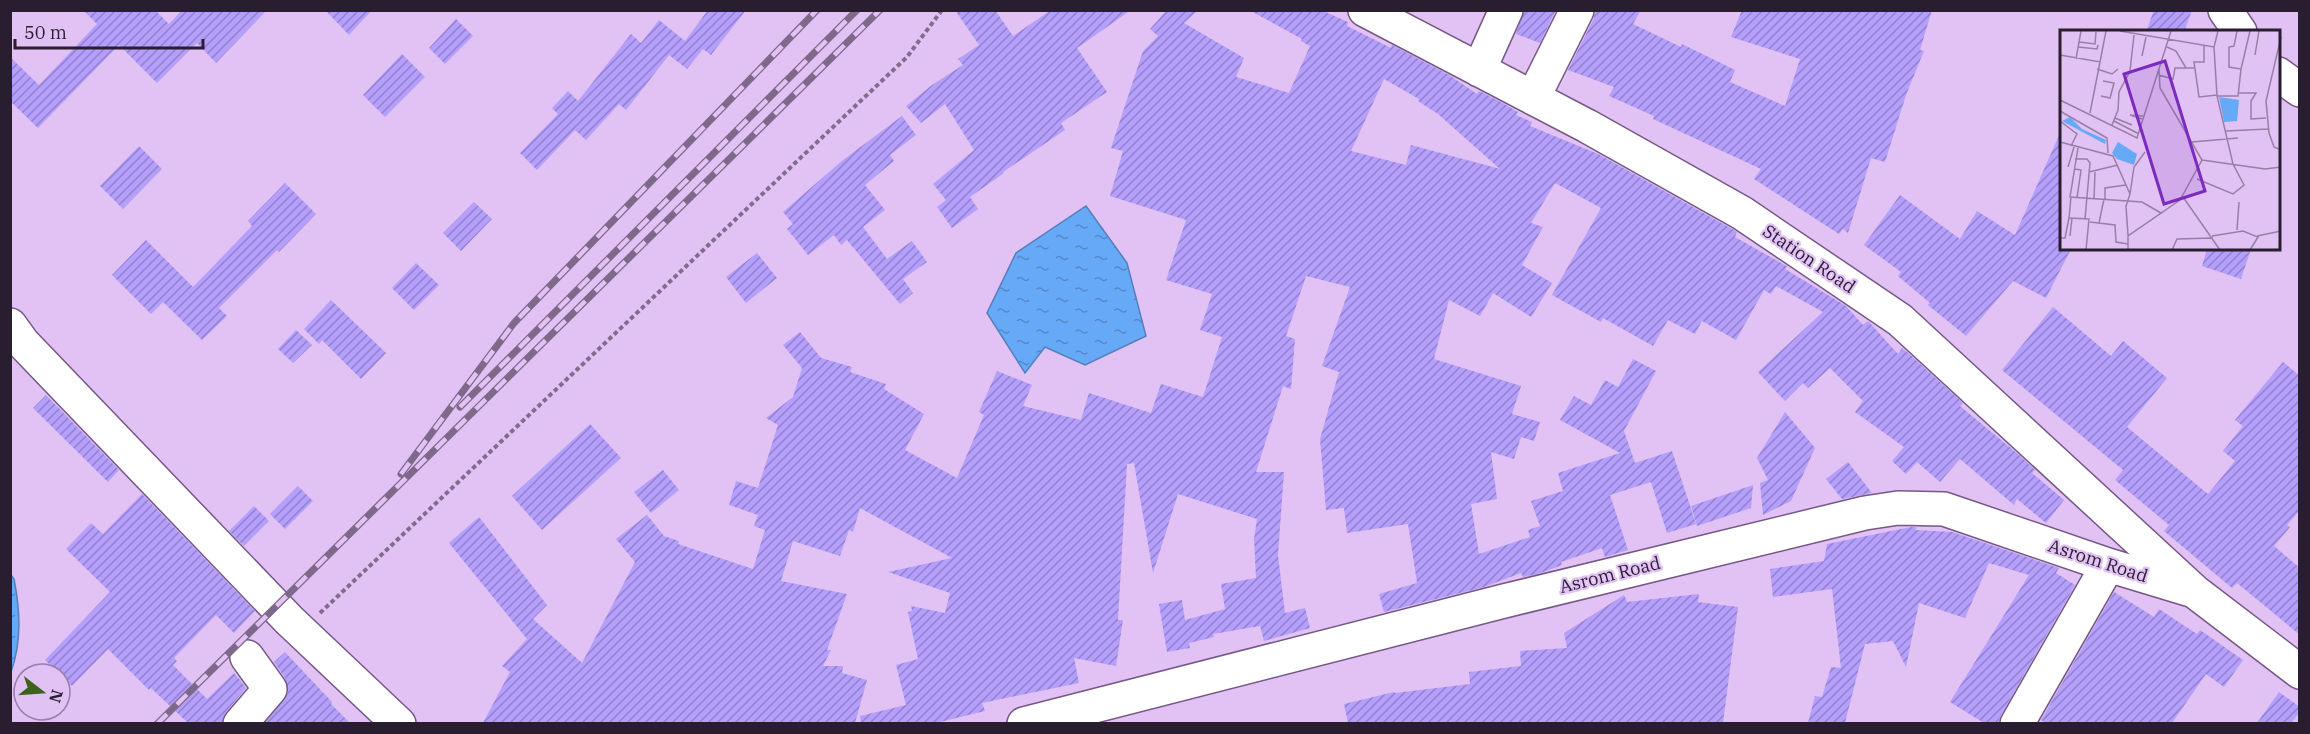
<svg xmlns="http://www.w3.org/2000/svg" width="2310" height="734" viewBox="0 0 2310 734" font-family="'IBM Plex Serif',serif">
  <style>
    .water { fill: url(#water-ripples); stroke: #547fbb; stroke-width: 1.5 }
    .building { fill: url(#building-hatch); fill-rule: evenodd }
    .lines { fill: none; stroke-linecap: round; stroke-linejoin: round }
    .minor-casing { stroke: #755885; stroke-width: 36 }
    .path { stroke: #826c8e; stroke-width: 4; stroke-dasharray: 4.5 3; stroke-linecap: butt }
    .minor { stroke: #fff; stroke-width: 33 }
    .rail-casing { stroke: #7f698b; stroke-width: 7 }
    .rail { stroke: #e2c1f4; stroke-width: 4.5; stroke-dasharray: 14; stroke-linecap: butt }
    .labels { text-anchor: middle; stroke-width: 4.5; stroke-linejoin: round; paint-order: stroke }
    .street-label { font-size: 18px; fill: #291d30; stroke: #e2c1f4 }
    .inset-road { fill: none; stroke: #987fa6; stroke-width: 1.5 }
    .view { fill: #7b2cbf; fill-opacity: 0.15; stroke: #7b2cbf; stroke-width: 3 }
    .inset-edge { fill: none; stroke: #291d30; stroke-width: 3 }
  </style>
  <defs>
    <pattern id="water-ripples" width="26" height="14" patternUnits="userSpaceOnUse" patternTransform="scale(1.5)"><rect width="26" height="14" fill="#66a9f7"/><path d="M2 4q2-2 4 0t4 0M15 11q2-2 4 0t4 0" fill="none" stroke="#5489c8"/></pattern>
    <pattern id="building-hatch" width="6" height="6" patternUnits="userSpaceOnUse" patternTransform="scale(1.5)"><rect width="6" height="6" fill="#b49ffc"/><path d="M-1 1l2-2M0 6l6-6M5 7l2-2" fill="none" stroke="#9281cc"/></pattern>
  </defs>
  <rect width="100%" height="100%" fill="#e2c1f4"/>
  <!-- water -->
  <path class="water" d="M1086,206L1127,263L1146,336L1085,365L1045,347L1025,373L987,313L1016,253Z
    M11,575L14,579C20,610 22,641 11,672Z"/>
  <!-- building -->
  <path class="building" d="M83,10H155L169,24L182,10H267L216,63L197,43L157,83L119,45L38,128L10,101V57L39,85L97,24Z
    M325,10H372L349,35Z
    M708,10H746L711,55L703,49L687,69L669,55L626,110L619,104L586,140L575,130L537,170L520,153L558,114L552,108L568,91L578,101L631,34L641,43L659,20L685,41Z
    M955,10H995L1013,36L1051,10H1131L1077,48L1107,92L1061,123L1065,130L1003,172L1004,173L970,197L978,209L952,228L937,207L946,200L933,184L974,150L945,104L921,123L906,106L932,85L963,65L958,59L979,45Z
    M1167,10H1198L1184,23L1244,58L1236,77L1289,93L1310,46L1301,41L1302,39L1249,10H1321L1348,22L1347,26L1391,48L1392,45L1449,75L1477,94L1479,91L1501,102L1518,112L1516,115L1532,122L1530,126L1598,154L1732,229L1737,232L1735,237L1783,264L1787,266L1785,269L1846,306L1863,325L1868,321L1898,354L1902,348L1907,352L1963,403L1960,406L2019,455L2035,470L2032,473L2064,500L2046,523L2017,499L2014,505L1960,459L1940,482L1917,462L1906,474L1892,461L1904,447L1855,412L1863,401L1830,368L1808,388L1803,383L1785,401L1758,372L1823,312L1776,286L1771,294L1764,290L1736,340L1702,321L1695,334L1668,320L1653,346L1603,318L1601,322L1552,295L1601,208L1555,183L1531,223L1543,227L1522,265L1552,283L1531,317L1493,293L1480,316L1449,300L1434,359L1521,386L1512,414L1540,422L1534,441L1521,437L1514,459L1491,452L1497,499L1471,504L1479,554L1530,537L1528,530L1540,526L1531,501L1563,491L1558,473L1620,453L1560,420L1574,396L1591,405L1605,380L1618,387L1633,359L1656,371L1624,431L1635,463L1672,451L1696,524L1667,533L1651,482L1610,495L1628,550L1605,557L1602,548L1561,562L1562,565L1538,574L1523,577L1521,573L1484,587L1384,612L1379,594L1417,583L1408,524L1347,533L1344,508L1326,510L1320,439L1339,372L1322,366L1350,287L1306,276L1286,336L1295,339L1291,389L1283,386L1256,472H1284L1278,555L1285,613L1305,608L1310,628L1264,641L1260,626L1213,634L1214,637L1189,643L1190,648L1167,652L1159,604L1182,600L1185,620L1225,609L1221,584L1256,578L1254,539L1257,519L1178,494L1153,573L1134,463L1127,464L1118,620H1123L1116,666L1074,658L1079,683L982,703L985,711L936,723H861L860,716L906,705L896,665L918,659L908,612L912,611L911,606L945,613L950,593L888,572L952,558L860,508L853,532L849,530L840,556L793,541L781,581L847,594L827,650H831L823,666H843L842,673L867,680L855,723H483L510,672L502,666L527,639L449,543L479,517L547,605L533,619L582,663L635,562L616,539L647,515L664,536L679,541L678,544L753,569L765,530L754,526L758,515L729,505L736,481L758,488L778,425L766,418L793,397L802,368L783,345L800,332L821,358L852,367L850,372L886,384L884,389L924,414L905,450L957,478L984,415L979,412L997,371L1032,385L1023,406L1081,420L1089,393L1151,413L1161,384L1203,397L1222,337L1200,330L1212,294L1166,280L1186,220L1110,196L1123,151L1111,148L1143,51L1158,36L1150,29ZM1384,79L1419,99L1418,101L1438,114L1500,169L1411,145L1406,165L1351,151Z
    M1524,10H1556L1540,43L1516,34Z
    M1595,10H1641L1633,24L1681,47L1682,44L1735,70L1730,82L1785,106L1800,59L1731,37L1742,10H1932L1920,50L1924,51L1906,95L1885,162L1871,158L1848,233L1843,229L1839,234L1754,179L1761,169L1653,119L1654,116L1609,96L1614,87L1568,70L1594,18Z
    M2154,10H2192L2184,32H2146Z
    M456,19L473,36L445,64L429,48Z
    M402,54L425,77L385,117L363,95Z
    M902,116L916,135L890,155L894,161L865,185L885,210L863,227L887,259L912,241L927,262L903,279L913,293L900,304L847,240L841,245L834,235L808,255L787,229L793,224L783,212L843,160Z
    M2061,131V249H2071L2046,298L2013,281L1966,336L1928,305L1930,303L1898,276L1901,272L1864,245L1900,195L1960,239L1977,211L2015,235Z
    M139,146L162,169L123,209L100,186Z
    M285,183L316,214L279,252L277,250L219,308L227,316L202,340L163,302L151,314L112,275L146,240L193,287L252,226L248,221Z
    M474,202L492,219L461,251L443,233Z
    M2207,249H2251L2241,279L2202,266Z
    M757,253L777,278L746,303L726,277Z
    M416,263L439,285L414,310L392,288Z
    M331,300L386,353L361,379L322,340L319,344L304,329Z
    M2053,307L2111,356L2123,341L2167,378L2127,427L2208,494L2235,461L2223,451L2243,426L2235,420L2283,362L2300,376V510L2287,525L2290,527L2274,546L2300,568V635L2237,583L2232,588L2164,531L2169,525L2115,480L2123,470L2002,370Z
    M296,330L312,345L293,363L278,349Z
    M46,395L119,470L108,482L33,408Z
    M1785,412L1815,448L1791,501L1763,515L1760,483L1768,480L1757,458Z
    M590,424L621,458L542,530L512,496Z
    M1848,462L1872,493L1842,499L1826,479Z
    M663,470L679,490L651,513L634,492Z
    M1753,485L1751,508L1697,526L1691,506Z
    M298,486L313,501L285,529L270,514Z
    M142,494L255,611L234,633L216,615L174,658L177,661L173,665L207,699L234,673L240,680L246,688L226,712L222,723H188L151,688L149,690L108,649L72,686L45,660L110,592L66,549L91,523L103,534Z
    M254,506L269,521L244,546L229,531Z
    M1911,527H1916V530L1952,532L2059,568L2056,573L2075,585L2001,715L1998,723H1984L1950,702L2029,575L1989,563L1965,618L1919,603L1906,667L1893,641L1865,644L1845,723H1808L1815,696L1822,697L1831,667L1841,668L1832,589L1773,597L1770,569L1824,561L1827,544Z
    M2114,592L2154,617L2159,609L2197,634L2200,630L2243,660L2224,687L2206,674L2172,723H2046L2041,720Z
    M1699,594L1698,602L1738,607L1723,723H1348L1344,704L1394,692L1395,693L1470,684L1469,672L1521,666L1520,651L1567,648L1564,633L1624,595L1627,602Z
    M285,652L332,702L331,704L350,723H265L288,693L285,678L274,662Z
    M2279,692L2300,707V712L2291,723H2257Z"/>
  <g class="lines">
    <defs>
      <path id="minor" d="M1365,10L1587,126L1742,213L1900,320L2194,591L2300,672
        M2225,10L2240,32
        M1479,70L1506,10
        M2278,74L2300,90
        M1533,98L1577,10
        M10,325L23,343L289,620L399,724
        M240,724L270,689L247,657
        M1024,724L1504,601L1865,513L1898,508L1944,509L2108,565L2194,591
        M2017,724L2108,565"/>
    </defs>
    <!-- minor casing -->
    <use href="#minor" class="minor-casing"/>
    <!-- path -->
    <path class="path" d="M320,613L907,57L942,10"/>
    <!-- minor -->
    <use href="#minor" class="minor"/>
    <defs>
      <path id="rail" d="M460,407L857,10
        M401,474L514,323L817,10
        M157,724L880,10"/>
    </defs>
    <!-- rail casing -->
    <use href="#rail" class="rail-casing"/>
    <!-- rail -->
    <use href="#rail" class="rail"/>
  </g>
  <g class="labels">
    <!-- street labels -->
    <g class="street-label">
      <text transform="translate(1809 259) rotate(34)" y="6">Station Road</text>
      <text transform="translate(2098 561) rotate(18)" y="6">Asrom Road</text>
      <text transform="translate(1610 575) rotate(-14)" y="6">Asrom Road</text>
    </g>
  </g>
  <!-- overview -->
  <g transform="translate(2060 30)">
    <rect width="220" height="220" fill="#e2c1f4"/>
    <path d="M159,67L179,70L177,91L164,92ZM10,87L22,99L46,110L45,114L2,91ZM58,112L77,124L74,135L57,129L52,123Z" fill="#66a9f7"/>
    <path class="inset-road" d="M60,1L154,17L158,1M221,7L206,71L209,103L214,117L221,120M19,12L35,14L36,2M144,16V32H134L139,67L157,65M18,17L37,19L38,15M107,17L116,21L126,38M154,17L157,66H178L181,39L169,37V17L174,16L177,1M0,25L40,32L46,1M195,25L199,1M82,26L86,7M16,29L21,1M37,39L52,44L58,39M181,39L190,1M99,45L113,49L115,38H135M178,63H196L191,71V89L206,88M41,66L50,68L54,53L43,51M0,70L77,108L111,1M0,81L47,108L48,123M30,83L40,32M55,88L72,95M82,89L70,85L83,86M0,91L17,104L11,116M54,91L79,104M52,95L58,80L59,62L70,41L74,5M166,101L208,99M0,112L53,126L70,164L66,176L68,205M132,112L178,108M18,118L10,167L82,172L101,183M15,129H27L30,133L25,189M142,130L205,139L221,137M8,137L14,117M15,139L21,140L17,168M29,142L58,135M137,149L173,164L184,155L173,134L157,66M70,164L74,137L85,122M11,167L9,188L29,189L26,220M123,167L160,220M34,168L35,142M45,169V158L66,155M30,192L55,195L56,212L68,214M39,193L44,169M177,200L179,172M10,206L12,188M152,206L183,201L198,207L190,220M197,206L221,201M0,208H5L9,188M68,220V206L120,170L142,130L100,58L99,40M112,220L117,209L153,208"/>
    <path class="view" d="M105,31L145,161L104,174L64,44Z"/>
    <rect width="220" height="220" class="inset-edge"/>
  </g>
  <!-- border -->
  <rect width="2310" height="734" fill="none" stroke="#291d30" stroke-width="24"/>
  <!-- north arrow -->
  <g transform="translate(42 692) rotate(107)"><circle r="28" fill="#e2c1f4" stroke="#987fa6" stroke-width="1.5"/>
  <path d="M0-4.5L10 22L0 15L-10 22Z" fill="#3d621c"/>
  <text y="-9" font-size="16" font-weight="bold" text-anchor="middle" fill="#291d30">N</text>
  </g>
  <!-- scale -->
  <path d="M15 39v9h188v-9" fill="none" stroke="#291d30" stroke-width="3"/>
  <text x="24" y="39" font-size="18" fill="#291d30" stroke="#e2c1f4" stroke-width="4.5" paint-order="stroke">50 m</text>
</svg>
